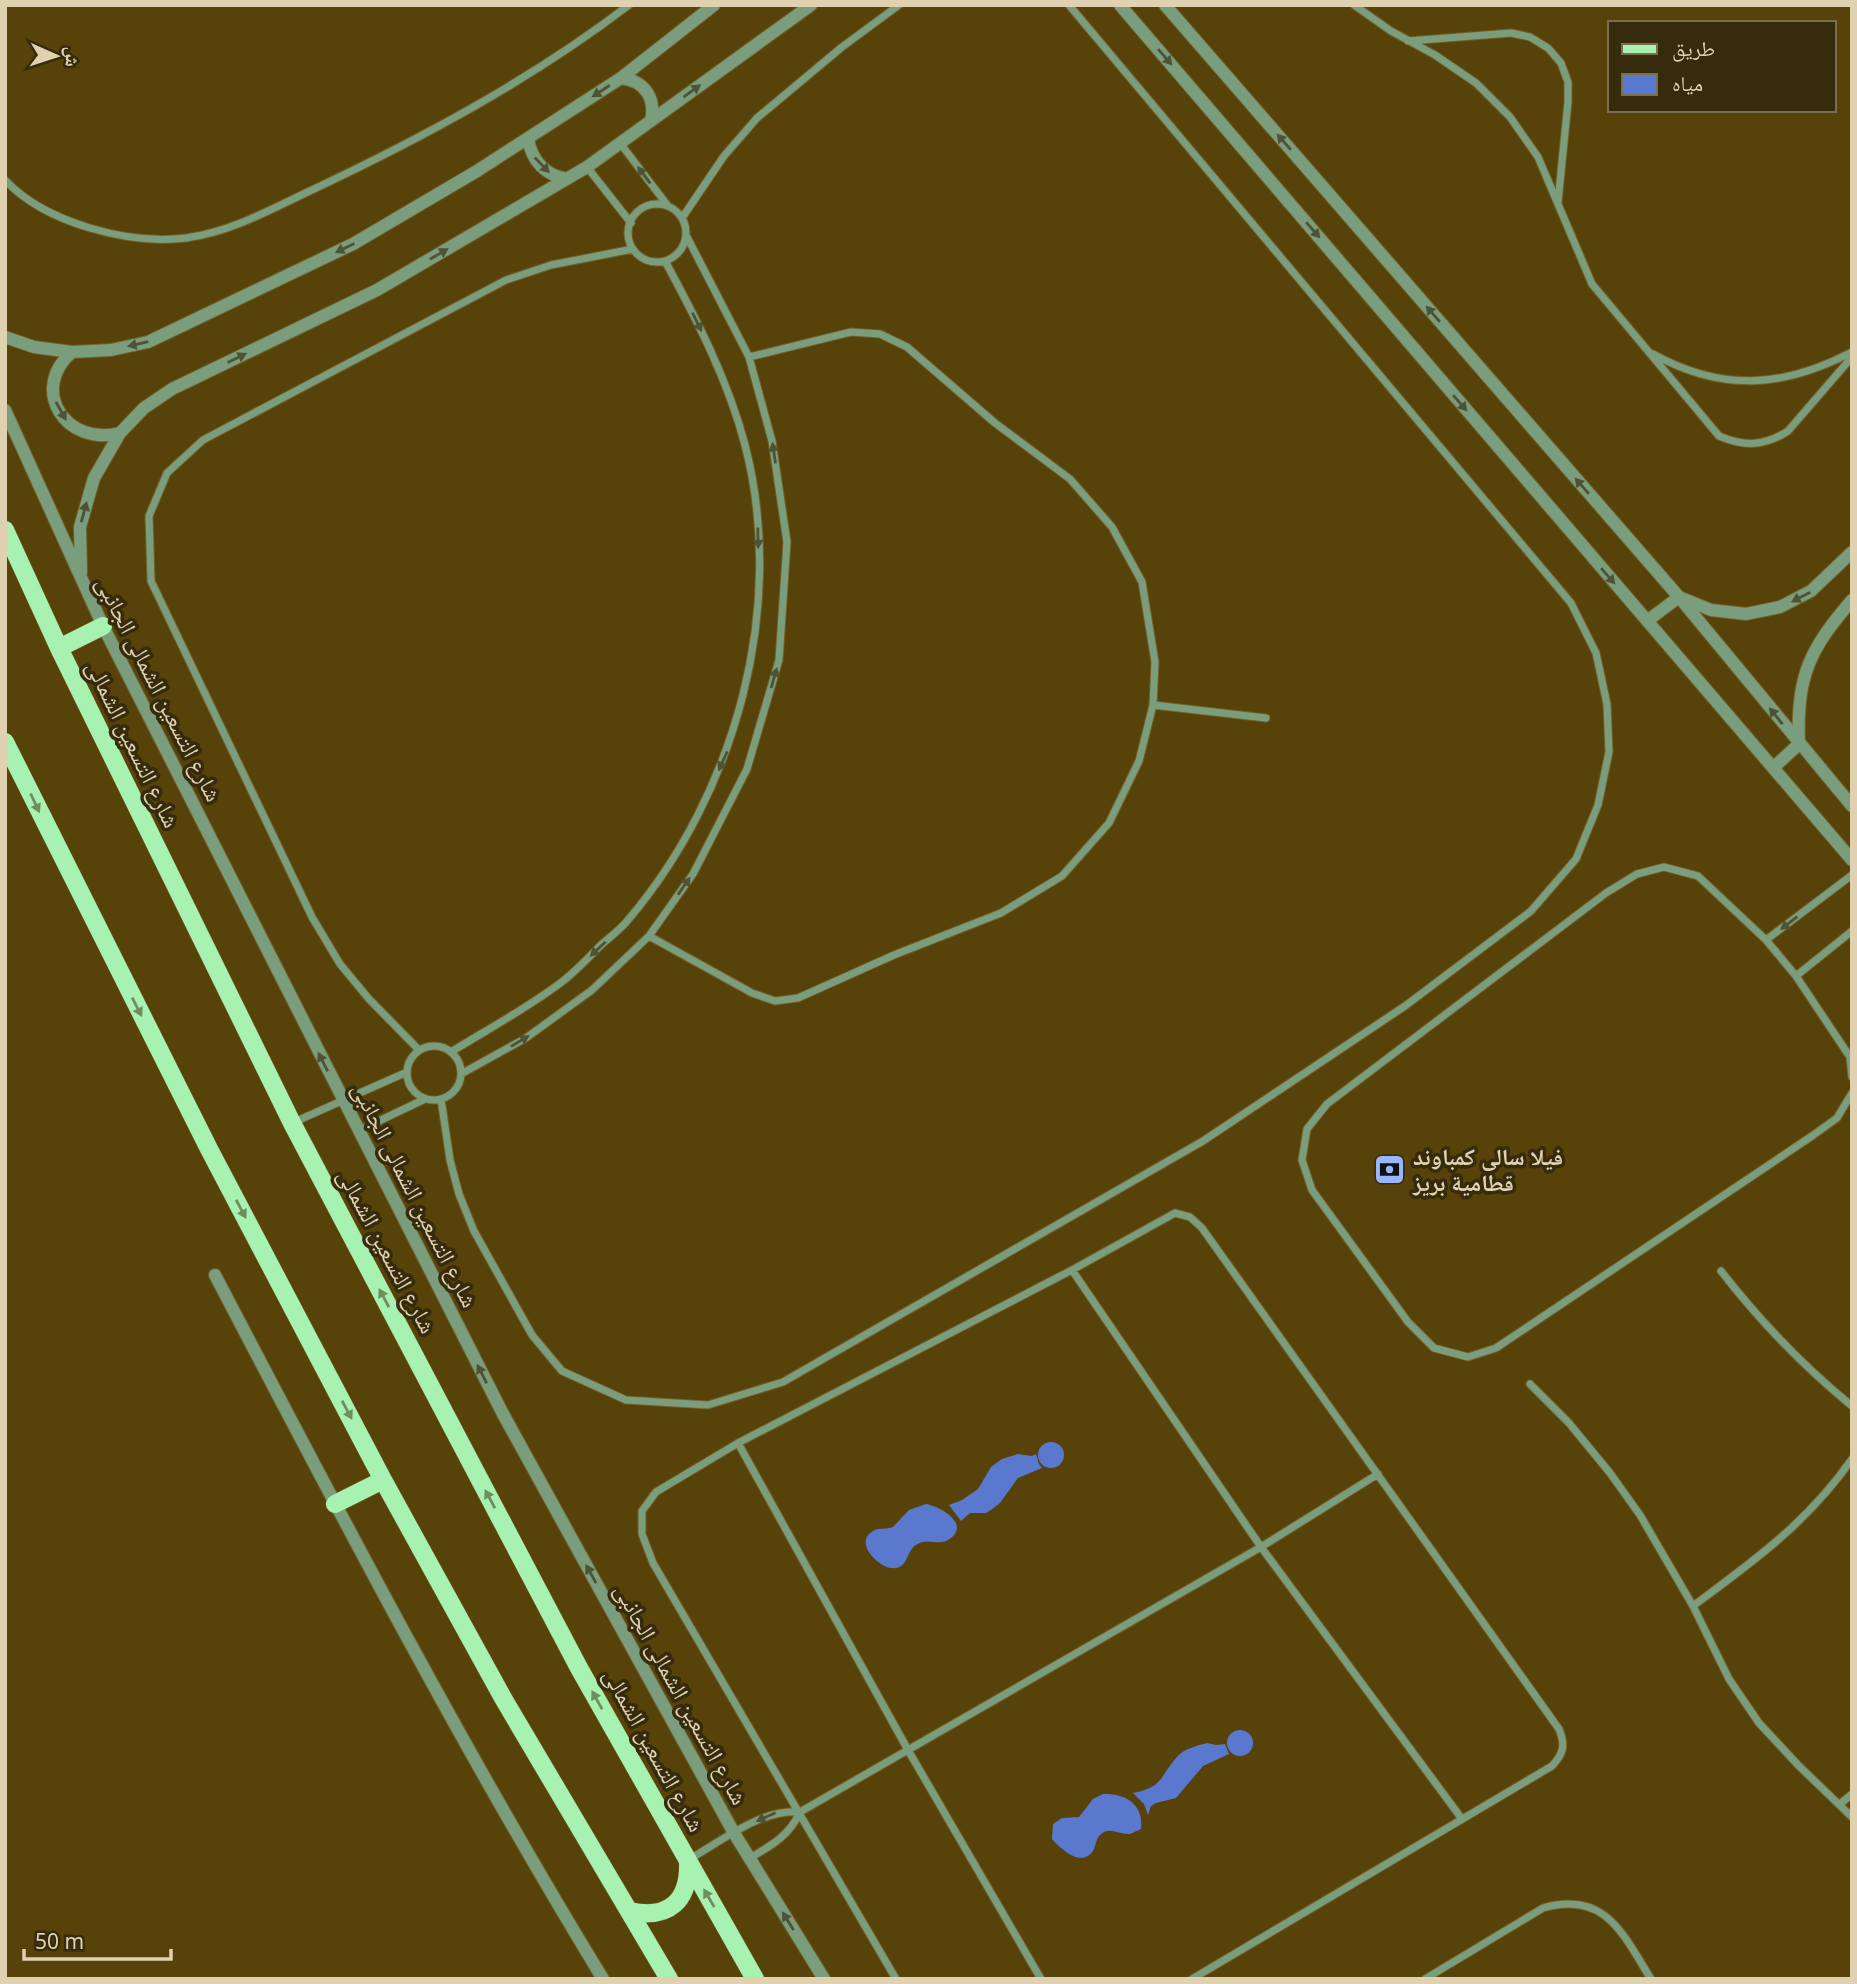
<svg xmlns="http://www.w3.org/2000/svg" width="1857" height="1984" viewBox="0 0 1857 1984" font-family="'Noto Sans','Noto Naskh Arabic',sans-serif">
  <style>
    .water { fill: #5a78ce }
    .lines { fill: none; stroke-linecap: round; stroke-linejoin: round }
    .minor-casing { stroke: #72602b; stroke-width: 9 }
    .tertiary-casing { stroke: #72602b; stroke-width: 14 }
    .primary-casing { stroke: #72602b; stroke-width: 19 }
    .minor { stroke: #799d7d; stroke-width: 7 }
    .tertiary { stroke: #799d7d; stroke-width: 12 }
    .primary { stroke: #a8f2b1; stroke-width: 18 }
    .oneway { fill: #4d5334 }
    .oneway2 { fill: #6f8e5f }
    .labels { text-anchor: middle; stroke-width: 7; stroke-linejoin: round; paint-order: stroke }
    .street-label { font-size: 23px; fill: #e0d2b1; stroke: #362b0d }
    .poi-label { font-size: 23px; font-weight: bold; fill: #e0d2b1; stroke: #362b0d; text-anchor: start }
  </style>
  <rect width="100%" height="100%" fill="#574309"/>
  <!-- water -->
  <path class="water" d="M1038 1455a13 13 0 1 1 26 0a13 13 0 1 1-26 0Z
    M1018,1454L1032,1456L1036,1454L1039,1464L1042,1468L1018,1478L1000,1503L991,1510L986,1513H970L961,1521L949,1505L962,1500L978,1489L991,1467L1002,1459Z
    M926,1504C939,1506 970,1523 951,1538C939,1548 928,1536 916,1545C905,1552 909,1570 891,1568C879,1567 853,1543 873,1531C879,1527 887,1530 893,1527L909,1510Z
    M1227 1743a13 13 0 1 1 26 0a13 13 0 1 1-26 0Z
    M1207,1743L1216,1745L1225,1744L1229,1754L1203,1766L1176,1798L1156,1803L1151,1806L1148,1815L1144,1804L1133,1793C1163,1787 1159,1778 1176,1758C1183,1749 1196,1746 1207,1743Z
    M1103,1794C1126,1793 1144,1805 1141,1829L1130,1834C1121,1835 1112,1828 1104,1832C1095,1837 1097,1844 1093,1851C1081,1868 1061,1849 1052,1839L1053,1824L1062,1818L1079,1817L1093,1799Z"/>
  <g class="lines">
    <defs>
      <path id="minor" d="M1354,5L1391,31L1435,55L1476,83L1510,117L1538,157L1592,284L1719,436C1744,447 1765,446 1788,431L1852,357
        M1408,41L1511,33L1530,37L1548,48L1561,63L1568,82V102L1558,202
        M620,143L668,206
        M587,167L631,223
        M5,180C45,223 129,245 186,238C232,232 273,208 314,189C424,137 532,79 629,5
        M628 233a29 29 0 1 1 58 0a29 29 0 1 1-58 0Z
        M682,218L724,156L757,118L842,47L899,5
        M1653,354C1722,392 1783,388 1852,352
        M1153,705L1266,718
        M649,936L752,993L775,1001L798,998L894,955L1001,913L1062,876L1109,823L1139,761L1153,705L1155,662L1142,582L1112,527L1070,479L995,423L907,347L880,334L851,332L749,357
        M1766,940L1852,875
        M1796,976L1852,931
        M407 1073a27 27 0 1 1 54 0a27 27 0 1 1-54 0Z
        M419,1050L369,999L340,964L312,917L151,581L149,516L167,473L203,440L506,280L551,265L633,249
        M451,1052C488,1029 528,1008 563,981C576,971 589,957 601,945C610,937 621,929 628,920C736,793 787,607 745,445C728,380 697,320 665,261
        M461,1074L526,1038L592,990L649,936L693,874L747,769L779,660L787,542L772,441L749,357L686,235
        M1852,1077L1850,1057L1796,976L1766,940L1698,876L1664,867L1637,874L1606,893L1327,1104L1307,1129L1302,1160L1312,1190L1408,1322L1434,1348L1468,1357L1496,1348L1812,1136L1837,1118L1852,1093
        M441,1099L450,1160L459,1194L474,1231L532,1335L562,1371L626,1400L708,1405L783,1382L1203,1141L1405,1006L1531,911L1576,859L1598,805L1609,752L1607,704L1596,653L1571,603L1069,5
        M292,1123L407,1072
        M360,1130L425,1099
        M1072,1270L1261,1547L1462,1819
        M1721,1271C1760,1321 1803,1366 1852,1406
        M1530,1384L1569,1423L1610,1473L1640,1515L1693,1606L1729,1679L1759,1723L1798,1765L1852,1817
        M738,1443L908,1750L1041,1979
        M1693,1606C1755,1560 1807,1523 1852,1459
        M1840,1804L1852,1794
        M750,1858C772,1845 789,1836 800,1812
        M688,1860C720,1842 762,1808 800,1812L1261,1547L1378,1474
        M896,1979L653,1563L642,1534V1511L656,1492L738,1443L1072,1270L1175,1213L1190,1217L1202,1228L1559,1729C1566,1746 1563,1754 1552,1766L1192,1979
        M1425,1979L1543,1908C1605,1890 1623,1934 1651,1979"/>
      <path id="tertiary" d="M1120,5L1852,860
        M1165,5L1679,597L1852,806
        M621,78C645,81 656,98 651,121
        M528,139C532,161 545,175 567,179
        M5,337L34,347L72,352L111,350L148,342L353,244L477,171L621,78L714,5
        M72,352C29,389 65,447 120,433
        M5,410L103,626L503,1414L734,1833L824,1979
        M81,572L80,527L94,478L120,433L144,408L172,389L377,290L587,167L811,5
        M1647,621L1679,597L1711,610L1746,614L1780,607L1811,591L1852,552
        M1773,768L1799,744C1796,677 1809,650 1852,600
        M215,1275C339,1512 463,1750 603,1979"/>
      <path id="primary" d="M5,530L59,648L292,1123L579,1668L755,1979
        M59,648L103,626
        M5,742L209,1149L383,1480L503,1698L669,1979
        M335,1504L383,1480
        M629,1911C669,1920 690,1901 688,1860"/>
    </defs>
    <!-- minor casing -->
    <use href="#minor" class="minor-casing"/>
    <!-- tertiary casing -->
    <use href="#tertiary" class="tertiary-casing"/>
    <!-- primary casing -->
    <use href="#primary" class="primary-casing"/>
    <!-- minor -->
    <use href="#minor" class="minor"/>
    <!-- tertiary -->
    <use href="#tertiary" class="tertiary"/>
    <!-- primary -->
    <use href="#primary" class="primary"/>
  </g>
  <!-- one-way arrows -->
  <defs><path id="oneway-solid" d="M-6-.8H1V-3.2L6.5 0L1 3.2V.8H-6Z" transform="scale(1.75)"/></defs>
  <g class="oneway">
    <use href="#oneway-solid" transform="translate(1165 57) rotate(49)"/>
    <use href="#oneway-solid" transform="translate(601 91) rotate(147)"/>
    <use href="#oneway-solid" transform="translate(692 91) rotate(-36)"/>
    <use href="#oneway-solid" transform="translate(1284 142) rotate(-131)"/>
    <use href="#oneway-solid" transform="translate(542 165) rotate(46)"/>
    <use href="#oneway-solid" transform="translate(644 175) rotate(-127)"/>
    <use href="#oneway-solid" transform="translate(1313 230) rotate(49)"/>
    <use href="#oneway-solid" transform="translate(345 248) rotate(154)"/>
    <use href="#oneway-solid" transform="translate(439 254) rotate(-30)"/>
    <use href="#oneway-solid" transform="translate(1433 314) rotate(-131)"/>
    <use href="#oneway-solid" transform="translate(697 322) rotate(64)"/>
    <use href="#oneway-solid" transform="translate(138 344) rotate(167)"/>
    <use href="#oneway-solid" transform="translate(237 358) rotate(-26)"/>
    <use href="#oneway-solid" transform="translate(1460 403) rotate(49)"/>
    <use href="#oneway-solid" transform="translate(61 411) rotate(61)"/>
    <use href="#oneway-solid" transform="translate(774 453) rotate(-98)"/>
    <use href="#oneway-solid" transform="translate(1582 486) rotate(-131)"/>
    <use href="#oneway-solid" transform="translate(84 512) rotate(-75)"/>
    <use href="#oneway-solid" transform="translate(758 538) rotate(89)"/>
    <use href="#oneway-solid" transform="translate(1608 576) rotate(49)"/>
    <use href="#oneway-solid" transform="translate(1801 597) rotate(153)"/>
    <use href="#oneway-solid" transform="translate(774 678) rotate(-74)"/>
    <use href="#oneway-solid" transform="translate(1776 716) rotate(-129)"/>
    <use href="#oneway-solid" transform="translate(723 761) rotate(114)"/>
    <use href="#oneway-solid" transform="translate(684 886) rotate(-55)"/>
    <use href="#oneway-solid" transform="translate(1789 923) rotate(142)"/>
    <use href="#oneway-solid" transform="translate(598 949) rotate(137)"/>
    <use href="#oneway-solid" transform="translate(520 1041) rotate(-31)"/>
    <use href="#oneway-solid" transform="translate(323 1062) rotate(-117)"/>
    <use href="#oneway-solid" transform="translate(482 1374) rotate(-117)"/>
    <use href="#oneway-solid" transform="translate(591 1574) rotate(-119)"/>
    <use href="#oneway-solid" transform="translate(766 1817) rotate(156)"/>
    <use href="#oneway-solid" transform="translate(788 1921) rotate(-122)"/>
  </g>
  <g class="oneway2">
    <use href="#oneway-solid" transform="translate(35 803) rotate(65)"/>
    <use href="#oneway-solid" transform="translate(137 1007) rotate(63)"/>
    <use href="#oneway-solid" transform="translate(241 1209) rotate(62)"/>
    <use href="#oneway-solid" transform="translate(384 1298) rotate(-118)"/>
    <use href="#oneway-solid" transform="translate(347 1410) rotate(62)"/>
    <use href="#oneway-solid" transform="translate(490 1499) rotate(-118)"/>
    <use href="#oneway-solid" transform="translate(597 1700) rotate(-119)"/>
    <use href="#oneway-solid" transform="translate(709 1898) rotate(-120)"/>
  </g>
  <!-- icons -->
  <defs>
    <symbol id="bank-square" viewBox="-11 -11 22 22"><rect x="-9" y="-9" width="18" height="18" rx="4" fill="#99b5fd" stroke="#362b0d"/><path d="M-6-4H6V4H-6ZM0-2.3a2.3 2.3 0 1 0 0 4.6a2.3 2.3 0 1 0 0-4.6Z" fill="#111"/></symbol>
  </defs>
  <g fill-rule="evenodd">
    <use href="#bank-square" x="1372" y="1152" width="35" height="35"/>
  </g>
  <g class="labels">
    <!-- street labels -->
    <g class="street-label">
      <text transform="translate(159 689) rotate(63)" y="8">شارع التسعين الشمالى الجانبى</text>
      <text transform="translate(133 744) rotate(64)" y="8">شارع التسعين الشمالى</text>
      <text transform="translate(415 1195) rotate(63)" y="8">شارع التسعين الشمالى الجانبى</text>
      <text transform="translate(387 1251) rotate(62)" y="8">شارع التسعين الشمالى</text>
      <text transform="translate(681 1694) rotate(61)" y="8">شارع التسعين الشمالى الجانبى</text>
      <text transform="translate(654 1750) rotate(61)" y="8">شارع التسعين الشمالى</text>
    </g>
    <!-- poi labels -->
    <g class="poi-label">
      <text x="1413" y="1165">فيلا سالى كمباوند<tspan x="1413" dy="26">قطامية بريز</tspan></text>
    </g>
  </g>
  <!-- border -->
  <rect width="1857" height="1984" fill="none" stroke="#e0d2b1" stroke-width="14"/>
  <!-- legend -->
  <rect x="1608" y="21" width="228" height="91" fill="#362b0d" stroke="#7a6e4f" stroke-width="2"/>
  <rect x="1622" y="44" width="35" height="10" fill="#a8f2b1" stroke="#7a6e4f" stroke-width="2"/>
  <text x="1672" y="56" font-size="21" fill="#e0d2b1">طريق</text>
  <rect x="1622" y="74" width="35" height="21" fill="#5a78ce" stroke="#7a6e4f" stroke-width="2"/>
  <text x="1672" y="91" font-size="21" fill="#e0d2b1">مياه</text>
  <!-- north arrow -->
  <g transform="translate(56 56) rotate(93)" stroke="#362b0d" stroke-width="5" paint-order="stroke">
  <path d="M0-5L12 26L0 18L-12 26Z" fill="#e0d2b1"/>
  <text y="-10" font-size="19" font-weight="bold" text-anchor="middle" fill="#e0d2b1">ش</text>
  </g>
  <!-- scale -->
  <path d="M24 1949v10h147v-10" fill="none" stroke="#e0d2b1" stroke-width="3.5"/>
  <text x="35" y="1949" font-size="21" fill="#e0d2b1" stroke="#362b0d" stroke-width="5" paint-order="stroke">50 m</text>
</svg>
